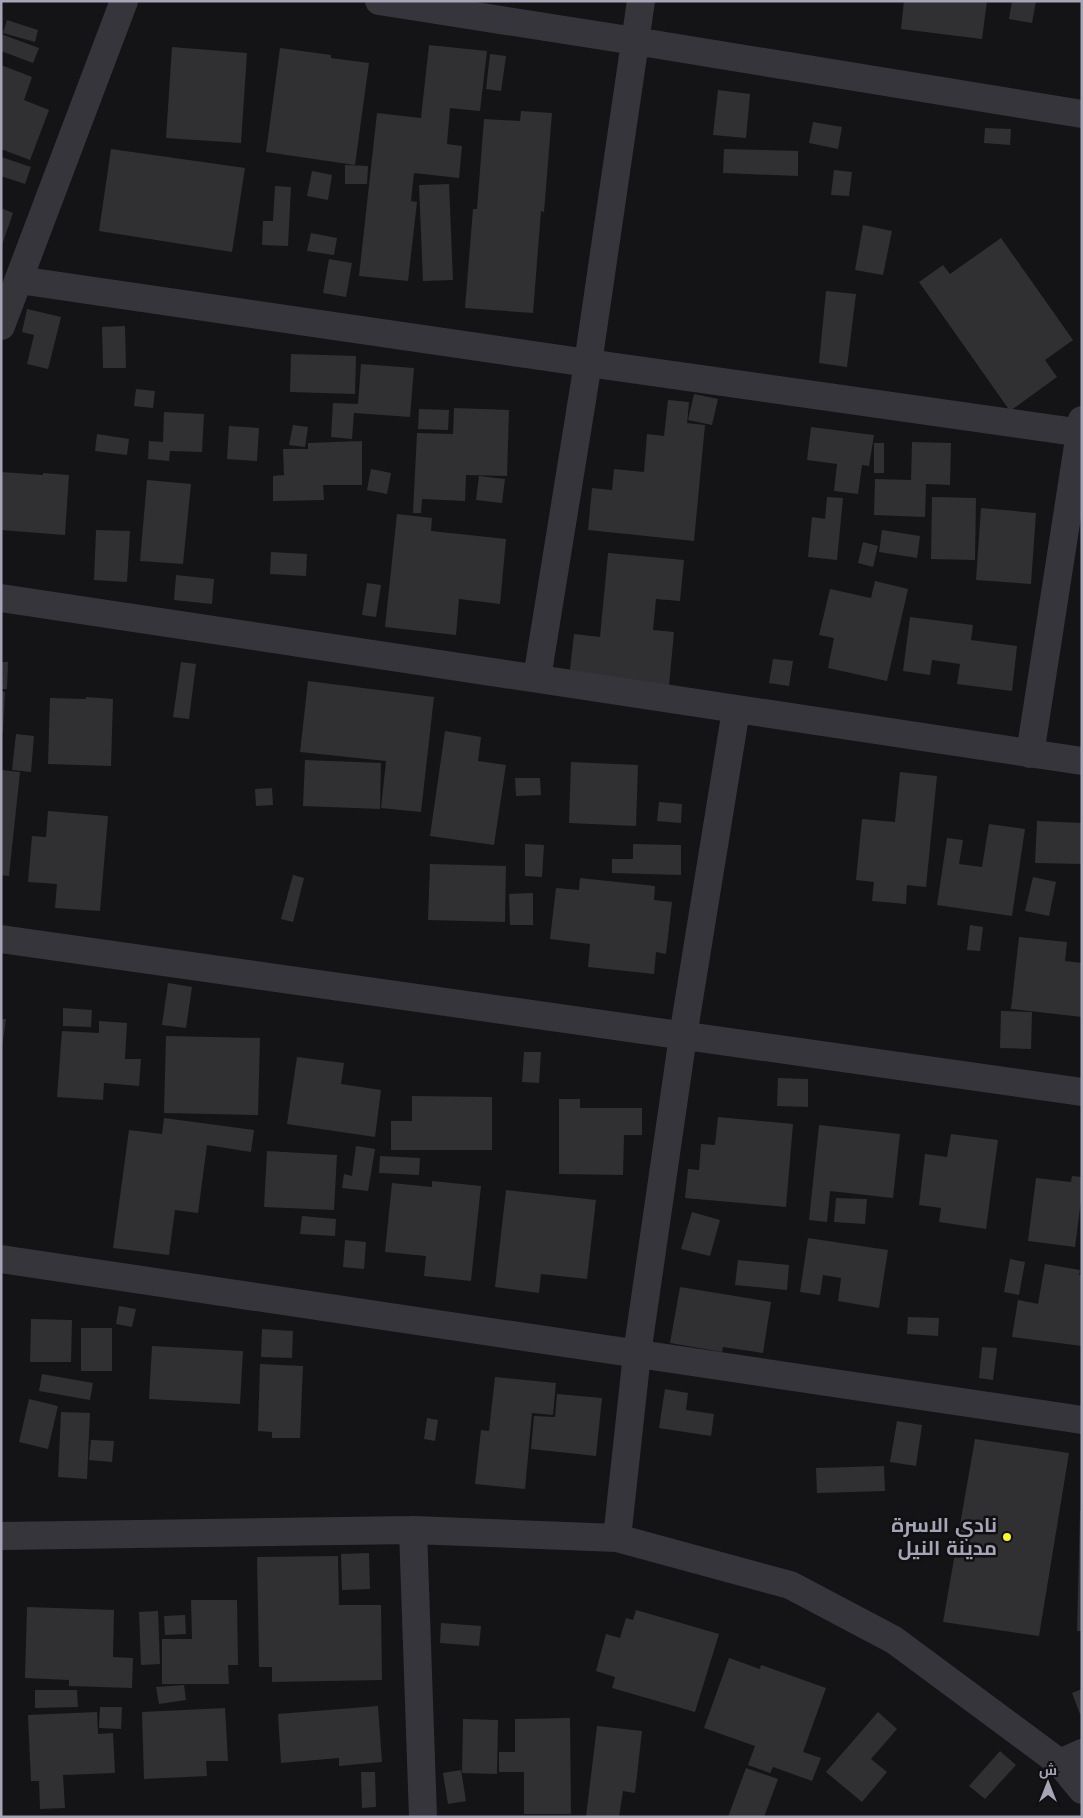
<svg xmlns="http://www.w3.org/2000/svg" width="1083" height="1818" viewBox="0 0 1083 1818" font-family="Jost,Cairo,sans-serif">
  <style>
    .building { fill: #302f32 }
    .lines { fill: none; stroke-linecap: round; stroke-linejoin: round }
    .minor { stroke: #36353b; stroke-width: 28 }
    .poi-dot { fill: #f9f929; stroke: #100f11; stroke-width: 2 }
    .labels { text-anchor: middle; stroke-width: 5; stroke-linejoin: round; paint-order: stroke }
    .poi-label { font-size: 20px; font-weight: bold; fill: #a6a5b7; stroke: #100f11; text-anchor: end }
  </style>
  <rect width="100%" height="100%" fill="#141416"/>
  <!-- building -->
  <path class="building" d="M904,1H987L982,39L901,29Z
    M1012,1H1036L1032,23L1009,19Z
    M7,20L38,30L35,42L3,33Z
    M1,34L39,48L33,63L1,51Z
    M429,45L487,51L480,111L450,108L447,144L462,146L459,178L414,173L411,201L417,202L408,281L359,276L377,113L421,118Z
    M172,47L247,53L241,143L166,138Z
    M280,48L331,55V58L369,63L355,165L266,152Z
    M490,54L506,56L501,91L486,89Z
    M1,65L32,77L24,100L49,110L30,160L1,149Z
    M718,90L750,94L746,138L713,135Z
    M521,111L552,113L544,212L541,211L533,313L465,308L473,209H477L484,119L520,121Z
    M813,122L842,127L838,149L809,143Z
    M985,128L1011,129L1010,145L984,143Z
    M111,149L245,168L232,252L99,231Z
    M724,149L798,151V176L723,173Z
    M1,157L31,167L25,184L1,176Z
    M345,165L368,166L367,184H345Z
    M834,170L852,172L849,196L831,195Z
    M312,171L332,175L328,200L307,196Z
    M449,184L453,280L423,281L419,185Z
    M275,186L291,187L288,246L262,245L263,221H273Z
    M1,208L13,213L2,245L1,244Z
    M863,225L892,231L883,275L855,270Z
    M311,233L337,238L334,255L307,251Z
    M1001,238L1073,340L1045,360L1057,377L1010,411L919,282L943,265L950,274Z
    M329,259L352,263L346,297L323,293Z
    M826,291L856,294L847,367L819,363Z
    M27,309L61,317L48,369L27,364L34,335L22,332Z
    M125,326L126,368H103L102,327Z
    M291,354L356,356L355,394L290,392Z
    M361,364L414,368L410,417L354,413L352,439L331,437L333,403L358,404Z
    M136,389L155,391L153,408L134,406Z
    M694,394L718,399L712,425L688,420Z
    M668,400L689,402L687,425V423L705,425L694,541L588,530L592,488L612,490L614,469L644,472L647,434L664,436Z
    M454,408L509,410L507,476L466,475L465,501L422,499L421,513H413L417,433L453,434Z
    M419,409L449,410L448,430L418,429Z
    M164,412L204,414L202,452L170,451L169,461L148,459L149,441L163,442Z
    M293,425L308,427L305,447L289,445Z
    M229,426L259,428L257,461L227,459Z
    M811,427L874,435L869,466L862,465L858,494L834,491L837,464L807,460Z
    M97,434L129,439L127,455L95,451Z
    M362,441V485H323L324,500L273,501V476L284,475L283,449H308V443Z
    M912,442L951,443L950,485L926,484L925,517L874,515L875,479L911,480Z
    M874,443H884V473H874Z
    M371,469L391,473L387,494L367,490Z
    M1,472L43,475V473L69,475L65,535L1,530Z
    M479,476L505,479L502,503L476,500Z
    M147,480L191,484L183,564L140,561Z
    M827,497L843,498L837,560L808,557L812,517L825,519Z
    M932,497L976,498L975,560L931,559Z
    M981,508L1036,513L1031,584L976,580Z
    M397,514L432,518L431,531L506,539L500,604L459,599L456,635L385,627Z
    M96,530L130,531L127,582L94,580Z
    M882,530L920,536L917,558L879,552Z
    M863,542L878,546L873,567L858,563Z
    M271,552L307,554L306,576L270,574Z
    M608,553L684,560L680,601L656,599L653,630L674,632L669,686L569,678L574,634L600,637Z
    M176,575L214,579L212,604L174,600Z
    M875,581L908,589L887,681L828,668L834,638L819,635L830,589L871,598Z
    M367,583L381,585L376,617L362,615Z
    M910,617L973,625L971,640L1017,646L1012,691L957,684L960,664L932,660L930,675L903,671Z
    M773,659L793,661L789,686L769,683Z
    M1,662H8L7,689H1Z
    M181,662L196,664L189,719L173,717Z
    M308,681L434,697L421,812L381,808L386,761L300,752Z
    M1,691L5,692L3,732H1Z
    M86,697L113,699L111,766L48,764L50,698L86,699Z
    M445,731L481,737L478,761L506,765L494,845L430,836Z
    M16,734L34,736L31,772L12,770Z
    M305,760L381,763L380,809L303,806Z
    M571,762L638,765L636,826L569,823Z
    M1,770L20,772L9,876L1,875Z
    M900,772L937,776L926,887L907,885L906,904L872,901L874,882L856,880L862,819L895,822Z
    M515,778H540L541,795L516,796Z
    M272,788L273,805L256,806L255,789Z
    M659,802L682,804L681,823L657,821Z
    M48,811L108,816L100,911L55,908L57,884L28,882L32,836L46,837Z
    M1037,821L1082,823V864L1035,863Z
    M989,824L1025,829L1012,916L937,905L947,838L963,840L959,864L982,867Z
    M525,844L544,845L542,877L525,876Z
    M633,844L681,845V875L612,873V859H633Z
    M430,864L506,866L505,922L428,920Z
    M293,875L304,878L293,922L281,919Z
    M1033,877L1056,882L1049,916L1025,911Z
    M580,878L655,886L654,900L672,902L666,954L656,952L654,974L588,967L590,944L550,939L556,888L579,890Z
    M533,893V925H510L509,894Z
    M970,925L983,927L980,951L967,950Z
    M1019,937L1067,942L1065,961L1082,963V1017L1011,1009Z
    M168,983L192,987L186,1028L162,1025Z
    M63,1008L92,1010L91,1027L63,1026Z
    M1001,1011L1032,1012L1031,1049L1000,1048Z
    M1,1019H6L2,1047H1Z
    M99,1021L127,1023L125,1059H141L139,1086L104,1083L103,1100L57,1097L62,1031L99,1033Z
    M166,1036L260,1038L258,1115L164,1113Z
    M524,1052H541L539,1083L522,1082Z
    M297,1057L344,1063L341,1084L381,1090L375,1137L287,1124Z
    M778,1078L808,1079V1107L777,1106Z
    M412,1096L492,1097V1150H391V1121H412Z
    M559,1099H580V1108H642V1135H624L623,1175L559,1174Z
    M718,1117L793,1124L786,1207L685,1198L688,1169L699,1170L701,1144L715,1145Z
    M164,1118L254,1130L251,1152L207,1145L198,1213L175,1210L169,1255L113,1248L129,1130L162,1134Z
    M819,1125L900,1134L893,1198L830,1191L827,1222L809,1220Z
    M951,1134L998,1140L986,1229L939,1222L941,1208L919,1205L925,1154L947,1157Z
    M356,1146L375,1149L368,1191L342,1188L344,1174L352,1176Z
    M267,1151L337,1155L334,1210L264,1207Z
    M380,1156L420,1158L419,1175L379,1173Z
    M1072,1176L1082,1177V1193L1075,1247L1028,1241L1036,1178L1071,1182Z
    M432,1181L481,1186L471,1281L424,1276L426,1256L385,1252L392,1183L432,1187Z
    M506,1190L596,1200L587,1279L541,1274L539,1293L495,1287Z
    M836,1198L867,1199L865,1224L834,1222Z
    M692,1212L720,1220L710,1256L681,1249Z
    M302,1216L336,1219L335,1236L300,1234Z
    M808,1238L888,1250L879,1308L838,1301L841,1278L823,1275L820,1295L800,1292Z
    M345,1240L366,1242L364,1269L343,1267Z
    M1010,1259L1025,1262L1019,1295L1004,1292Z
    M738,1260L789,1265L787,1290L735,1285Z
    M1045,1264L1080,1270L1079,1275H1082V1346L1012,1337L1018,1300L1038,1304Z
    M680,1287L771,1302L763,1353L723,1347L722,1352L670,1343Z
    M119,1306L136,1309L132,1327L116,1324Z
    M908,1317L939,1318L938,1336L907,1334Z
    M31,1319L72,1320L71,1362H30Z
    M81,1328H112V1371H81Z
    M262,1329L293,1331L292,1358L261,1357Z
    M152,1346L243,1351L240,1404L149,1399Z
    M982,1347L997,1348L993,1380L979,1378Z
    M260,1364L303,1366L300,1438H272V1432L258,1431Z
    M42,1374L93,1383L90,1400L39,1391Z
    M495,1377L556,1383L553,1415L532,1413L525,1489L475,1484L481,1430L489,1431Z
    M665,1389L688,1393L686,1410L714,1414L711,1436L659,1428Z
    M557,1394L602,1398L596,1456L531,1449L534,1416L555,1417Z
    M29,1399L58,1406L48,1449L19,1442Z
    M61,1412L90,1413L87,1479L58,1477Z
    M427,1418L438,1420L435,1441L424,1439Z
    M897,1421L922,1425L916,1466L890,1462Z
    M975,1439L1069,1453L1039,1636L943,1622Z
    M91,1440L114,1441L112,1462L89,1460Z
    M884,1466L885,1491L817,1493L816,1468Z
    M1080,1511H1082V1631H1077Z
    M369,1553L370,1589L342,1590L341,1554Z
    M338,1556L339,1605H381L382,1680L272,1682V1667H259L257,1557Z
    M191,1600H237L238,1665H228L229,1684H162V1639H192Z
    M27,1607L114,1610L113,1657L133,1658L132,1688L69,1686V1680L25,1678Z
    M636,1610L719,1634L695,1712L612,1688L615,1677L596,1671L606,1634L620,1638L626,1618L633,1620Z
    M158,1611L160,1664L141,1665L139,1612Z
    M185,1615L186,1634L165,1635L164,1616Z
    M441,1623L481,1626L479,1646L440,1643Z
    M729,1658L760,1669L761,1665L826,1688L803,1752L821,1758L812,1781L773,1767L770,1773L748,1765L755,1746L704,1728Z
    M184,1685L186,1700L159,1704L156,1687Z
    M1082,1689V1713L1080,1714L1072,1693Z
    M35,1690H77L78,1707L35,1708Z
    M378,1706L382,1762L339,1766V1758L281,1763L278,1714Z
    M100,1707H122L121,1729L99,1728Z
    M225,1708L228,1761H206L207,1776L144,1779L142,1712Z
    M97,1712L98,1734L113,1733L115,1773L63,1775L65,1808L40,1809L39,1781H31L28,1715Z
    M878,1712L897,1729L871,1759L887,1772L862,1802L826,1772Z
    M570,1718L571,1814H524V1772H499V1752H515V1719Z
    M463,1719L498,1720L497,1774L462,1773Z
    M597,1726L642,1731L635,1793L623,1791L619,1817H586Z
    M1000,1751L1016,1765L985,1799L969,1786Z
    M746,1768L778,1779L764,1817H728Z
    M461,1770L466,1801L448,1804L443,1773Z
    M361,1772H375L376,1807L362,1808Z"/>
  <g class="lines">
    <!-- minor -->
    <path class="minor" d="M379,1L635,41L1082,114
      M19,280L588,363L1082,433
      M1,326L124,1
      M1,598L1082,761
      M537,678L588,363L641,1
      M1030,754L1082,420
      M1,939L1082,1092
      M1,1259L1082,1420
      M413,1530L423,1817
      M1,1536L413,1530L617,1538L790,1585L894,1640L1060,1763L1082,1790
      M617,1538L637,1354L683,1036L736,710
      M1060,1763L1082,1753"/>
  </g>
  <!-- markers -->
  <circle class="poi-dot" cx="1007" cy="1537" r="5"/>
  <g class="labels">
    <!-- poi labels -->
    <g class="poi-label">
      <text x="997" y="1532">نادي الاسرة<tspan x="997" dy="23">مدينة النيل</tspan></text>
    </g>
  </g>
  <!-- border -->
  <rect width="1083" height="1818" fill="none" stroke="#a6a5b7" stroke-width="5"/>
  <!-- north arrow -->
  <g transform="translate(1048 1783)" stroke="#100f11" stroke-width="4" paint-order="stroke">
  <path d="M0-4L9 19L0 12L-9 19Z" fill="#a6a5b7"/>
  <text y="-8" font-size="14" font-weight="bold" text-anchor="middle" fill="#a6a5b7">ش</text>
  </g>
</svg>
